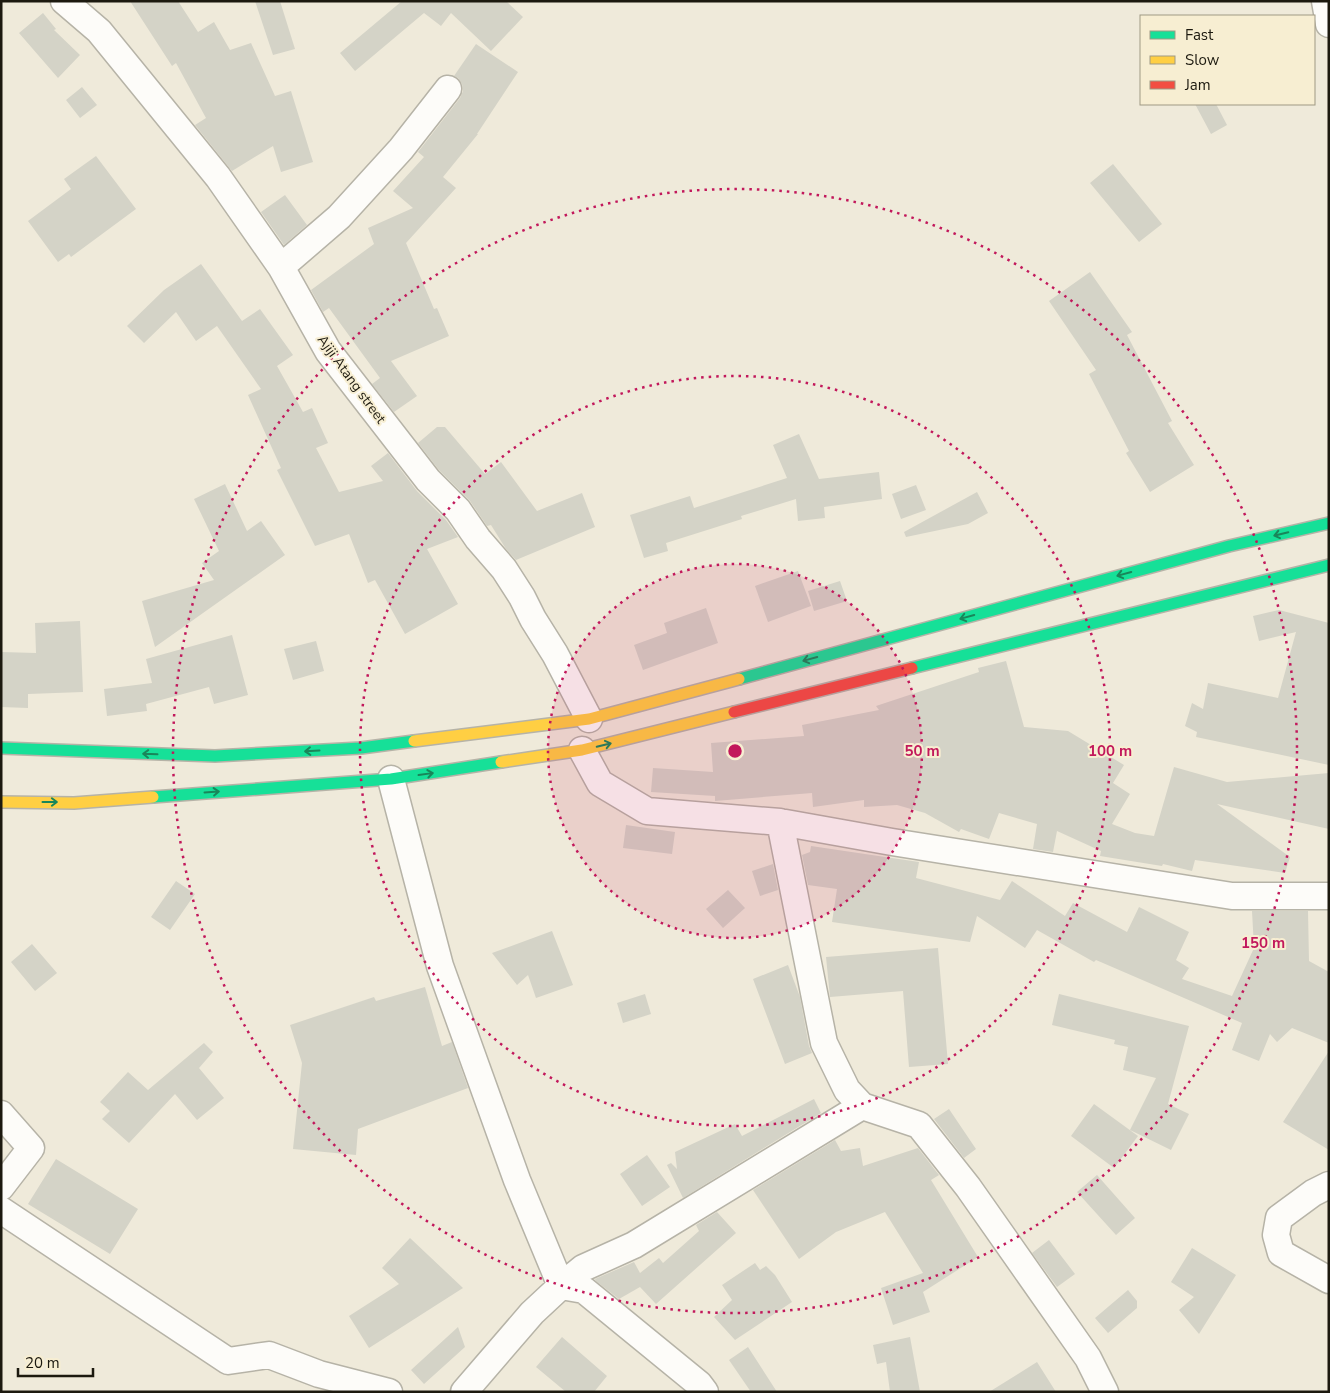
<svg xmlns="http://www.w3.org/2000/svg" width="1330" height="1393" viewBox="0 0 1330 1393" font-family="'Nunito Sans',sans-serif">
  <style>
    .building { fill: #d4d3c7 }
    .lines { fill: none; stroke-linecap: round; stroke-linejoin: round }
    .street-casing { stroke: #b6b3a7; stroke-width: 29 }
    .fast-casing { stroke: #b6b3a7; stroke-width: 14 }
    .slow-casing { stroke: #b6b3a7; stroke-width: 14 }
    .jam-casing { stroke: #b6b3a7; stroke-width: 14 }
    .street { stroke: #fdfcf9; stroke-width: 26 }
    .fast { stroke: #16e098; stroke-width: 11 }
    .slow { stroke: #ffcf43; stroke-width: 11 }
    .jam { stroke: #f24e42; stroke-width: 11 }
    .oneway { stroke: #19865a }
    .ring { fill: none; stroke: #c2185b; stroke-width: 2.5; stroke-dasharray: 2.5 5 }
    .labels { text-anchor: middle; stroke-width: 4; stroke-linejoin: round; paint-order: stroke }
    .street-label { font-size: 14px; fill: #1c190f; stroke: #f7eed2 }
    .centre { fill: #c2185b; stroke: #f7eed2; stroke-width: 2.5 }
    .ring-label { font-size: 15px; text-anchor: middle; font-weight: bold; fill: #c2185b; stroke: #f7eed2; stroke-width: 4; stroke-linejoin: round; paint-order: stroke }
  </style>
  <rect width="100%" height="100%" fill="#efeada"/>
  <!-- building -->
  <path class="building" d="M130,1H178L198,32L214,22L230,50L251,43L275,96L291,91L313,162L281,172L273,146L232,171L195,125L206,118L176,63L172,66Z
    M255,1H280L295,49L273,55Z
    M402,1H506L523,17L491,51L451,13L441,26L424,13L355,71L340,53Z
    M43,13L56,29L54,30L80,55L58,78L19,33Z
    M476,44L518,72L477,134H478L443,177L456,188L406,243L434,309L437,308L449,336L391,361L417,396L394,412L372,384L380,378L329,308L323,312L311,290L374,244L368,228L413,208L393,191L424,157L418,152L460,98L463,91L462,84L458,78L454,76Z
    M82,87L97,105L80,118L66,100Z
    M1195,104H1216L1227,125L1211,134Z
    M96,156L136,209L71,257L69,254L58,262L28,221L71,189L64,179Z
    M1113,164L1162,224L1139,242L1090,183Z
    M285,195L307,225L284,245L261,212Z
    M201,264L242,321L260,309L293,355L277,366L303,412L312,408L328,443L316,448L339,492L383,481L371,466L388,453L417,491L446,520L458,537L427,549L458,604L405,634L375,580L368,583L349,534L315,546L277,470L281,468L248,395L261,389L217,326L196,341L176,312L144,343L127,326L164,290Z
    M1090,272L1132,332L1127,335L1172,421L1168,423L1194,465L1150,492L1126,453L1129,451L1089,374L1096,370L1049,301Z
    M437,427H445L485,474L501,462L537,511L582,493L595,527L516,560L506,549L491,525L487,526L470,501L439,470L418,443Z
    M799,434L819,479L879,472L882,499L824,507L825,518L798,521L796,499L741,516L742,519L666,543L668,551L644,558L630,515L690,496L694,508L787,478L773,445Z
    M225,484L247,531L261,521L285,555L155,647L142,601L214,580L202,563L219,551L194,499Z
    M916,485L926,510L901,519L892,494Z
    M977,492L988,513L968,524L906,537L904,532Z
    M798,571L811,606L768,622L755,586Z
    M840,581L847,601L814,611L808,591Z
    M706,608L718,643L643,670L634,645L667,633L664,623Z
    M1279,610L1329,623V765L1196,737L1197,732L1185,726L1192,703L1203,709L1208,683L1278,698L1296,632L1259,641L1253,616Z
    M80,621L83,692L28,694V708L1,707V652L36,653L35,623Z
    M232,635L248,695L214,704L209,687L146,704L147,711L107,716L104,689L152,683L146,659Z
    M316,641L324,671L293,680L284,649Z
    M1006,661L1024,727L1068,731L1124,765L1113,783L1130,794L1112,824L1135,833L1154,836L1174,767L1227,782L1329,773V829L1217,804L1290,857L1285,873L1195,860L1192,871L1163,864L1162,866L1100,856L1101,851L1057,831L1053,852L1033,849L1037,824L999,813L989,839L961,829L959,832L925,813L897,805L864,807V800L813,807L812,793L715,801V796L651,792L653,768L713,772L711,743L804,736L802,725L879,710L876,706L979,672L978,668Z
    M626,825L675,832L672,854L623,848Z
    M811,846L919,862L916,878L1000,900L1012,881L1065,916L1073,903L1127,932L1139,907L1189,932L1176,960L1189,968L1182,979L1232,996L1254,948L1252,911H1308L1309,961L1329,972V1043L1292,1028L1277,1042L1270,1034L1259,1061L1232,1050L1242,1023L1096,960L1094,962L1037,930L1025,948L977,916L970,942L832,922L837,889L808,885L802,855L810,852Z
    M773,864L778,890L760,896L752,871Z
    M176,881L195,894L170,930L151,917Z
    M728,890L745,908L723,928L706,909Z
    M552,931L573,985L536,998L528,975L517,985L492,953Z
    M32,944L57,973L35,991L11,962Z
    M938,948L948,1064L909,1067L903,991L830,997L826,957Z
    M788,965L800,997L809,1046L812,1053L785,1064L753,979Z
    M425,987L442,1046L452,1042L468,1088L358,1129L356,1155L293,1149L302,1063L290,1025L374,997L376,1001Z
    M645,994L651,1014L623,1023L617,1003Z
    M1059,994L1189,1026L1168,1104L1189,1114L1171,1150L1130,1130L1156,1078L1123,1070L1128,1047L1114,1044L1115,1040L1052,1025Z
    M204,1043L213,1052L199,1068L224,1098L197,1120L175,1094L129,1143L102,1119L110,1111L100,1102L128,1072L148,1090Z
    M1329,1051V1150L1283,1122Z
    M814,1099L821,1113L683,1198L667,1165L671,1163L677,1169L675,1152L735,1124L742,1136Z
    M1094,1104L1138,1136L1114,1168L1071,1136Z
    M949,1109L976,1149L964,1158L934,1119Z
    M835,1140L841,1151L860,1148L863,1166L918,1148L939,1175L931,1180L978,1257L923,1292L930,1312L893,1325L881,1288L923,1273L885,1212L836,1232L799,1259L753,1190Z
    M647,1155L670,1187L642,1206L620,1174Z
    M56,1159L138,1209L110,1254L28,1204Z
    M1097,1175L1135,1218L1116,1235L1077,1192Z
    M717,1212L736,1233L656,1304L640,1287L619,1299L596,1281L595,1279L634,1262L640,1273L659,1258L663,1263L699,1231L696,1225Z
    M410,1238L463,1288L369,1348L349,1316L399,1284L382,1268Z
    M1049,1240L1075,1274L1057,1287L1032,1253Z
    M1192,1248L1236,1275L1199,1334L1179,1310L1194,1297L1171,1282Z
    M755,1263L760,1270L766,1266L775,1275L792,1302L735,1340L714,1317L732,1300L722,1285Z
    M1128,1290L1137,1301V1308L1108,1333L1095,1318Z
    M458,1327L465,1347L424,1384L411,1370Z
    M562,1337L607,1376L594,1392H566L536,1367Z
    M910,1337L920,1392H890L886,1362L877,1364L873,1345Z
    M748,1347L777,1392H751L729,1360Z
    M1037,1362L1056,1392H989Z"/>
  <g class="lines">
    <defs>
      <path id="street" d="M64,1L99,31L218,177L281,267L328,351L428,480L458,510L478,539L504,569L522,597L533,619L555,654L589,719
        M1325,1L1329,24
        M281,267L339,217L401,149L448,89
        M582,750L600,783L647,811L780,822L892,842L1232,896H1329
        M391,779L440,966L517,1180L561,1286L583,1268L634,1245L862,1106
        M780,822L824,1043L847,1090L862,1106L919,1125L968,1187L1088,1358L1105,1392
        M1,1114L31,1148L1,1187
        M1329,1185L1313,1193L1279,1218L1276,1235L1281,1253L1329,1280
        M1,1210L228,1361L269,1355L319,1374L389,1392
        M464,1392L532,1313L561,1286L584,1290L699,1384L705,1392"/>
      <path id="fast" d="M912,668L1329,565
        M739,679L1229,546L1329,523
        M1,748L215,756L361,748L414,741
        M153,797L391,779L501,762"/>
      <path id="slow" d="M414,741L589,719L739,679
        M501,762L582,750L734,712
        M1,802L74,803L153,797"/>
      <path id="jam" d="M734,712L912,668"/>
    </defs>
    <!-- street casing -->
    <use href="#street" class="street-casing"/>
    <!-- fast casing -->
    <use href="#fast" class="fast-casing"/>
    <!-- slow casing -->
    <use href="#slow" class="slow-casing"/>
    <!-- jam casing -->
    <use href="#jam" class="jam-casing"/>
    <!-- street -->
    <use href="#street" class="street"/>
    <!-- fast -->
    <use href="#fast" class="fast"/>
    <!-- slow -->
    <use href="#slow" class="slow"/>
    <!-- jam -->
    <use href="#jam" class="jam"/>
  </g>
  <!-- one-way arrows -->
  <defs><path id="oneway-shaft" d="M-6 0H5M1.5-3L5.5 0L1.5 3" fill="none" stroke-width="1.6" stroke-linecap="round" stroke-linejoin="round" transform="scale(1.25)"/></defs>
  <g class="oneway">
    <use href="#oneway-shaft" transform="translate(1281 534) rotate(167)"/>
    <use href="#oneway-shaft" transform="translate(1124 574) rotate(165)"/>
    <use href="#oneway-shaft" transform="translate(967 617) rotate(165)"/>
    <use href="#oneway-shaft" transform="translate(810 659) rotate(165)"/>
    <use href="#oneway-shaft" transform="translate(604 745) rotate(-14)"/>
    <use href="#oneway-shaft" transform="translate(312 751) rotate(177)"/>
    <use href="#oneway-shaft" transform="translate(150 754) rotate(-178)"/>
    <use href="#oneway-shaft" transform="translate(426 774) rotate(-8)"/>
    <use href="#oneway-shaft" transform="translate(212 792) rotate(-4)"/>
    <use href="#oneway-shaft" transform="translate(50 802)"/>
  </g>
  <!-- distance rings -->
  <circle cx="735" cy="751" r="187" fill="#c2185b" fill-opacity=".12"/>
  <g class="ring">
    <circle cx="735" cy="751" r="187"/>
    <circle cx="735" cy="751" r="375"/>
    <circle cx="735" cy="751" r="562"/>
  </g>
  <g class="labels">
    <!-- street labels -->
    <g class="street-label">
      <text transform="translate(352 379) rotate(54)" y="5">Ajiji Atang street</text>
    </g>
  </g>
  <circle cx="735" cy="751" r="8" class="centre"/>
  <g class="ring-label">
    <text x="922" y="756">50 m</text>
    <text x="1110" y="756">100 m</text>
    <text x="1263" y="948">150 m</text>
  </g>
  <!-- border -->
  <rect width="1330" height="1393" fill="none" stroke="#1c190f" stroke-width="5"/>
  <!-- legend -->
  <rect x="1140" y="15" width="175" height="90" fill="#f7eed2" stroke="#9f9984"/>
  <rect x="1150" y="31" width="25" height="8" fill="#16e098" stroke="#9f9984"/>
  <text x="1185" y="40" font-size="15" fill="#1c190f">Fast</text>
  <rect x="1150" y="56" width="25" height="8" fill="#ffcf43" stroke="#9f9984"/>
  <text x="1185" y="65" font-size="15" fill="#1c190f">Slow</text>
  <rect x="1150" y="81" width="25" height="8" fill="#f24e42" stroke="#9f9984"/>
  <text x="1185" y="90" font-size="15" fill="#1c190f">Jam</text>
  <!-- scale -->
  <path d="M18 1368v8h75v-8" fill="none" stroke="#1c190f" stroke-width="2.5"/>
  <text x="25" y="1368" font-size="15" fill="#1c190f" stroke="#f7eed2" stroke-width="4" paint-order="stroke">20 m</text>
</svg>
